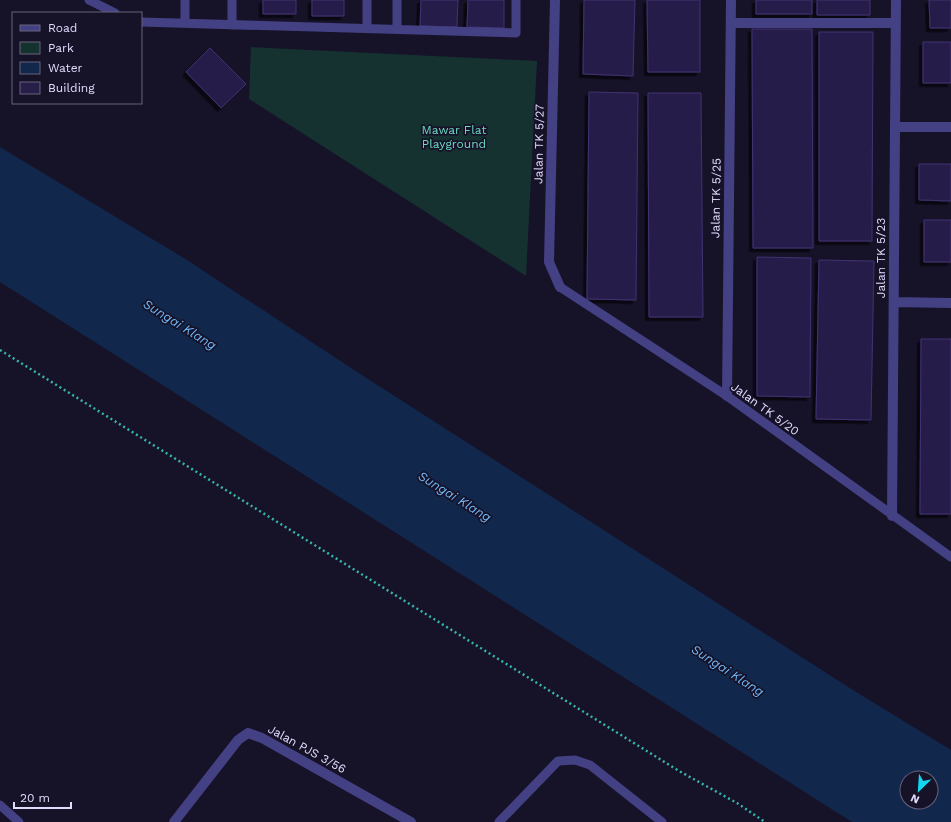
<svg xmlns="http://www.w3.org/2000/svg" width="951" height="822" viewBox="0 0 951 822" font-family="'Work Sans',sans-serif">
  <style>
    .green { fill: #153231 }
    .water { fill: #12274c; fill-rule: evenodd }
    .building { fill: #281f48; stroke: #413272; filter: url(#shadow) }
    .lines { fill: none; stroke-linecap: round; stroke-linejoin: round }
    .path { stroke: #38b4af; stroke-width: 2.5; stroke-dasharray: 2 3; stroke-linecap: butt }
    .service { stroke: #444084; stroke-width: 9 }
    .minor { stroke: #444084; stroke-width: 10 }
    .labels { text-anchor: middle; stroke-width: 3.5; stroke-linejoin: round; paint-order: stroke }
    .park-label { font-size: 12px; fill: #6adac0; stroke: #161228 }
    .street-label { font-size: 12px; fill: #e0dbfd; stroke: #161228 }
    .water-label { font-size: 13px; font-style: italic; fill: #6fb5f6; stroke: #161228 }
  </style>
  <defs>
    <filter id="shadow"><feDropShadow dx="-3.5" dy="3.5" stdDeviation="0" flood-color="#0009"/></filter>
  </defs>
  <rect width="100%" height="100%" fill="#161228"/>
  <!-- green -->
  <path class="green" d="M251,47L537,61L526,276L249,99Z"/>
  <!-- water -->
  <path class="water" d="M0,147L187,260L351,368L853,690L951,750V822H852L0,282ZM907,778H931V802H907Z"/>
  <!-- building -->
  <path class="building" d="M263,0H296V14H263Z
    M312,0H344V16H312Z
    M421,0H458L457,27L420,26Z
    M468,0H504V28L467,27Z
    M584,0H635L633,76L583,74Z
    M647,0H700V72H648Z
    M756,0H812V14H756Z
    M817,0H870V15H817Z
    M929,0H951V28H930Z
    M752,29H812L813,248H753Z
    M819,32H873L872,241H819Z
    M923,42H951V83H923Z
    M210,48L246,84L221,108L186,72Z
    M589,92L638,93L636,300L587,299Z
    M648,93H701L703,317H649Z
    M919,164H951V201L919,200Z
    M924,220H951V262H924Z
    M757,257L811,258L810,397L757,396Z
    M819,260L874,261L871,420L816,419Z
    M921,339H951V514H920Z"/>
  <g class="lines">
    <!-- path -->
    <path class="path" d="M0,350L679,771L737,803L765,822"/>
    <!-- service -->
    <path class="service" d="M89,0L115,13
      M141,22L516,33V0
      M185,23V0
      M232,25V0
      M367,28V0
      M397,29V0
      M560,287L727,396L951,557
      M0,805L19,822
      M499,822L558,761L575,760L590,765L662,822"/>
    <!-- minor -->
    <path class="minor" d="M555,0L549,262L560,287
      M731,23H896
      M895,127H951
      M894,302L951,303
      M727,396L731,0
      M892,516L896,0
      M174,822L238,740L248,733L262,738L411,822"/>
  </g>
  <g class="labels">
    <!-- park labels -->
    <g class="park-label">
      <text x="454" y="134">Mawar Flat<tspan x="454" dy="14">Playground</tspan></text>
    </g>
    <!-- street labels -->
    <g class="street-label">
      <text transform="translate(539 144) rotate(-89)" y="4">Jalan TK 5/27</text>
      <text transform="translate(716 198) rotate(-89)" y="4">Jalan TK 5/25</text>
      <text transform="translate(881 258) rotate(-90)" y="4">Jalan TK 5/23</text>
      <text transform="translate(765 409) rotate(36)" y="4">Jalan TK 5/20</text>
      <text transform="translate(307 749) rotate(29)" y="4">Jalan PJS 3/56</text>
    </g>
    <!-- water labels -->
    <g class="water-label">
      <text transform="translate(180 324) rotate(32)" y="5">Sungai Klang</text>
      <text transform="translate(455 496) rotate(32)" y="5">Sungai Klang</text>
      <text transform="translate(728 670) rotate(33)" y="5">Sungai Klang</text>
    </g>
  </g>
  <!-- legend -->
  <rect x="12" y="12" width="130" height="92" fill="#161228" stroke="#67627d"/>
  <rect x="20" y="25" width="20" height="6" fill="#444084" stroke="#67627d"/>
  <text x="48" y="32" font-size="12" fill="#e0dbfd">Road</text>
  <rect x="20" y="42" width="20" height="12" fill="#153231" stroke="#67627d"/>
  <text x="48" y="52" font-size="12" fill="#e0dbfd">Park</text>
  <rect x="20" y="62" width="20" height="12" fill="#12274c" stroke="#67627d"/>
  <text x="48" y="72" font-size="12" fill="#e0dbfd">Water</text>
  <rect x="20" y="82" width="20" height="12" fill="#281f48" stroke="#67627d"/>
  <text x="48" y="92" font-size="12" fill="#e0dbfd">Building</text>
  <!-- north arrow -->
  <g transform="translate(919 790) rotate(205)"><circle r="19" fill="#161228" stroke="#67627d"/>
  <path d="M0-3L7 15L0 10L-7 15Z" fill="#13d6f1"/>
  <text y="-6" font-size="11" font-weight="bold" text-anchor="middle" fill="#e0dbfd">N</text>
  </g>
  <!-- scale -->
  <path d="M14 802v6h57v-6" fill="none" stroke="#e0dbfd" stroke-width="2"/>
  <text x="20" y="802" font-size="12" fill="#e0dbfd" stroke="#161228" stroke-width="3" paint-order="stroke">20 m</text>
</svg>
